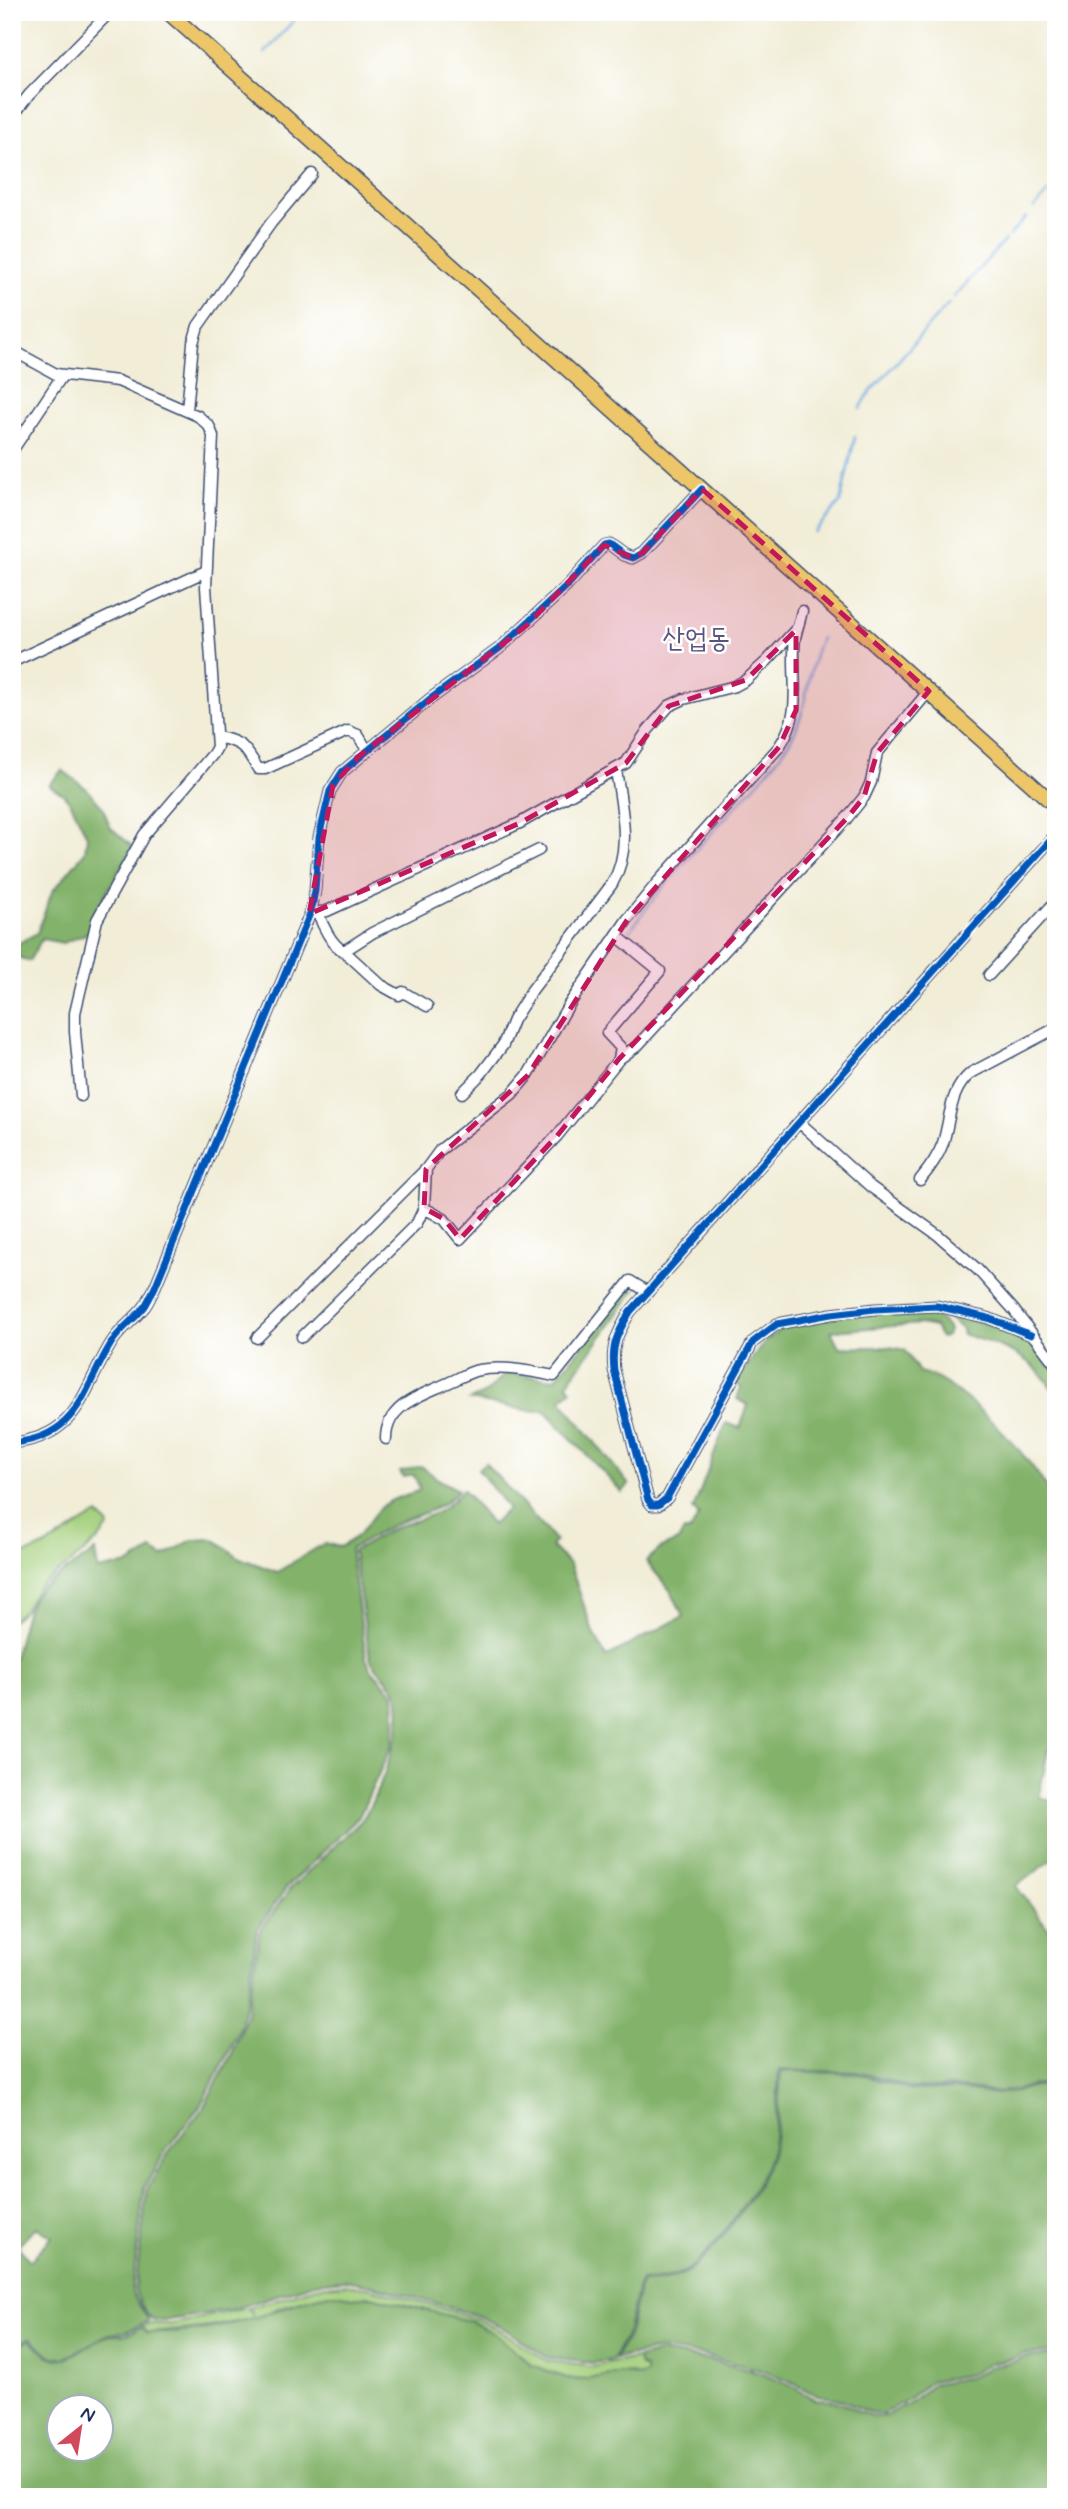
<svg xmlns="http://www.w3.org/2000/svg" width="1068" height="2509" viewBox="0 0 1068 2509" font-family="Mynerve,'Poor Story',sans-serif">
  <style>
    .green { fill: #a4cf7b; stroke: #607f6c; stroke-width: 2 }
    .forest { fill: #83b26b; stroke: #4f7064; stroke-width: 2; fill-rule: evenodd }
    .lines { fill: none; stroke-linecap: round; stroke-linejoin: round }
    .stream { stroke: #70aae0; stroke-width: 2.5 }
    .minor-casing { stroke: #3b4c70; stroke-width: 13 }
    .major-casing { stroke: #3b4c70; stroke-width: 17 }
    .minor { stroke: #fff; stroke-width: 10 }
    .major { stroke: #ecc669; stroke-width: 14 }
    .cycleway-casing { stroke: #fff; stroke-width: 11 }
    .cycleway { stroke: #0057b8; stroke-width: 7 }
    .marked { fill: #c2185b; fill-opacity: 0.2; stroke: #c2185b; stroke-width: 5; stroke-dasharray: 14 9; stroke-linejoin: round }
    .labels { text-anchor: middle; stroke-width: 5; stroke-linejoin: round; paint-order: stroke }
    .quarter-label { font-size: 28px; fill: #5a537f; stroke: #fff }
  </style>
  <rect width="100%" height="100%" fill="#fff"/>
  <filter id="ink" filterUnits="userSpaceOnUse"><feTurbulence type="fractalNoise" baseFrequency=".0143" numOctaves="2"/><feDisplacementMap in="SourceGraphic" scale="14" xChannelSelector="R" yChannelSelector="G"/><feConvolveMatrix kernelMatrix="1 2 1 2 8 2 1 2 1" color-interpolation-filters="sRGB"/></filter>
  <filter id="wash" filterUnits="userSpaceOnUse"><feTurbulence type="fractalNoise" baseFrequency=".00686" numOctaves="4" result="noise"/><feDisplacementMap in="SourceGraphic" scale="28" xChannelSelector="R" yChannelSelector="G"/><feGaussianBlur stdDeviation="1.57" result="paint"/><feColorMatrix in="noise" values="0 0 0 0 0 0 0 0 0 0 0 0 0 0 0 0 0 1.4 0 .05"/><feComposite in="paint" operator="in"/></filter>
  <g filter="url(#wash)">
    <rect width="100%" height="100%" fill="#f1edd7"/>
    <!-- green -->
    <path class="green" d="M98,1514L109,1526L98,1540L71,1563L39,1586L24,1610L12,1621V1557C40,1554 73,1528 98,1514Z
      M345,2284L371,2288L475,2318L498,2329L547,2361L592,2367L638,2358L640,2365L646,2368V2374L640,2377L631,2373L581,2380L566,2378L532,2365L495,2334L472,2322L371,2296L351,2298L340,2294H329L285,2305L255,2318L210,2327L148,2333L142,2327C153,2321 161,2325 173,2324L247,2308L253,2315L248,2308L316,2287Z"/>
    <!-- forest -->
    <path class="forest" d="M62,770L87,789L103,808L110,827L133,847L93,916L88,933L63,943L42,939L29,961L12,955V947L37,933L52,892L85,852L87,836L71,803L63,794L49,785Z
      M631,1287L635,1290L567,1384L572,1390L561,1400L629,1485L622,1492L545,1411H531L470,1400L486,1393L506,1373L555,1379Z
      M918,1309C930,1313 943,1319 949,1330L947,1336L941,1338L935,1327L920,1324L831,1331L839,1347C861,1349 884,1344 905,1350L919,1372C955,1378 1025,1451 1043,1482C1048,1490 1052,1498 1056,1506V1753L1048,1750L1039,1797L1056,1802V1857L1016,1886L1056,1939V2084H1034L1017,2090L996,2092L952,2087L913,2088L859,2072L779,2070C777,2092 777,2137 770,2156C761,2185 710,2257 684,2272C672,2278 656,2279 642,2281L638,2287L627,2333L613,2360L592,2363L548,2358L500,2326L476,2315L372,2285L345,2280L315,2283L233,2309L164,2321L152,2319L147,2315L135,2292L147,2189L170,2150L203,2108L231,2056L247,2013L260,1931L289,1890L362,1820C378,1796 410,1718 396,1692C389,1679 376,1671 370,1658L353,1551C368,1545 378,1535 392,1529C425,1515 438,1520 463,1489L492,1525L508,1509L478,1469L485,1463L556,1541L551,1546L570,1565L592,1629L606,1657L684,1616L670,1590L646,1561L661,1548L678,1541L684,1531L690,1532L699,1515L693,1510L726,1423L740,1428L748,1405L737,1399L741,1387L736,1384C747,1367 760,1343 777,1332C802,1316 886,1311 918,1309Z
      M939,1310L985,1323L1026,1339L1037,1348L1056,1372V1394C1030,1353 1006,1348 962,1334L963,1330Z
      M421,1466L438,1479L458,1490C437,1515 416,1513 389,1527C376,1533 364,1543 350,1549L366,1659L371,1669L394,1694L395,1722L391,1747L359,1817L286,1888L257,1930L247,1999L240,2026L228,2054L200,2106L167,2148L144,2188L132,2293L149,2321L125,2332L108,2334L65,2358L54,2357L44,2352L31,2338L12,2346V1665L26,1612L33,1597L41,1588L95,1551L98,1570L129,1564L152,1550L163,1557L192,1540L214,1539L240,1558L277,1572L325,1543L339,1547C364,1536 363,1526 379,1509C388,1499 408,1495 420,1490L414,1475L403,1477L400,1472ZM36,2227L52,2237L30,2261L18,2246Z
      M792,2071L858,2074L912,2090L953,2089L996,2094L1017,2091L1034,2086L1056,2085V2352L1022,2354L1016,2358L989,2363L971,2374L930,2381L909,2399L884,2413L874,2414L836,2398L817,2396L797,2385L761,2370L702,2355L659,2349L615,2359L629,2334L639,2288L643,2282C657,2281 673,2280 685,2273C714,2257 759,2189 771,2157C778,2139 779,2093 781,2072Z
      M329,2294H340L351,2298L371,2296L472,2322L495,2334L532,2365L566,2378L581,2380L624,2373L640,2377L646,2374V2369L640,2365L638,2358L659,2352L710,2360L760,2373L795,2388L816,2400L835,2401L873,2417L885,2416L911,2402L932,2384L972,2377L991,2366L1017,2361L1023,2357L1056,2355V2497H12V2349L30,2340C65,2377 69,2351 105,2337C112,2334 120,2336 127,2334C132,2332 137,2329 142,2327L148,2333C183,2334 223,2327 256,2317C281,2310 302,2299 329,2294ZM60,2408H102V2450H60Z"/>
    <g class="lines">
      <!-- stream -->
      <path class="stream" d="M265,53L301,12
        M1034,208L1056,184
        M1009,236L1026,217
        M954,297L1005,240
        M860,409L868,395L949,303
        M814,532L840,503L855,437
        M630,931C661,885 700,846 737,805C754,786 774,766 788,744C809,711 806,672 821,638"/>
    </g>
  </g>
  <g filter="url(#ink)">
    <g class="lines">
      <defs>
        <path id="minor" d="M12,117L29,95L110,12
          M12,350L56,374L118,381L198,416L209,426L213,436L206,587L217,747L213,754L144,835L97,920L75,1013V1032L81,1096
          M187,411L193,343L198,326L271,223L312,174
          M12,451L60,379L56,374
          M12,662L206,571
          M217,737C243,742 245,747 258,769H265L348,731L358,735L367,750
          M318,912C322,925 332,946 344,951L381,985L399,995L403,992L427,1006
          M309,914L327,911L520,823L626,763L648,730L669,706L684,699L735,686L746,680L767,661L797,628
          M976,924L1056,834
          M617,936L660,971L607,1033L621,1048L619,1059
          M965,936L630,1312C617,1334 611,1345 614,1370L648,1500L652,1505H658L667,1498L753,1342L777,1324L831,1314L875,1309L937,1306L988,1318L1031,1335
          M344,951L372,933L539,850
          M989,975L1056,901
          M462,1093L481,1074L503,1045L513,1020L532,990L612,884C633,848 621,808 616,769
          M799,1122L871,1187L938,1235L977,1269L1013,1309L1056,1365
          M920,1180C930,1168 938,1157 943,1143C951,1117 949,1091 971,1073L1056,1028
          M424,1208L444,1219L460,1239L557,1136L619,1059L637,1046L847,818L864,797L871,782L877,753L929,691
          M302,1337L417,1223L424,1208L426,1169L440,1150L512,1094L528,1075L568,1006L627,920L658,882L779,747C805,708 790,680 795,638C797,629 800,620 802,611
          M257,1338L426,1169
          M386,1439C386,1404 423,1395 450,1382C460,1378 468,1372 479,1370C504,1366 530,1371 554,1376L630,1281L648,1292
          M12,1443C80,1437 82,1390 112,1342C121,1328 135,1319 145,1306C149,1300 152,1293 155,1287L311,911L315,891L319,837L330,791L342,772L430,699L500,648L567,586L604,545L609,544L624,555L633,558L642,553L702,489"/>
        <path id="major" d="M168,12C462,278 760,540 1056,806"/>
      </defs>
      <!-- minor casing -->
      <use href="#minor" class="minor-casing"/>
      <!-- major casing -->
      <use href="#major" class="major-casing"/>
      <!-- minor -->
      <use href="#minor" class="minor"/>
      <!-- major -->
      <use href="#major" class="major"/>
      <defs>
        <path id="cycleway" d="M1031,1335L988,1318L937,1306L875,1309L831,1314L777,1324L753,1342L667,1498L658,1505H652L648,1500L614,1370C611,1345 617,1334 630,1312L1056,834
          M12,1443C80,1437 82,1390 112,1342C121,1328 135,1319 145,1306C149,1300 152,1293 155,1287L311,911L315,891L319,837L330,791L342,772L430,699L500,648L567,586L604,545L609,544L624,555L633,558L642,553L702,489"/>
      </defs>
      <!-- cycleway casing -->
      <use href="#cycleway" class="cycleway-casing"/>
      <!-- cycleway -->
      <use href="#cycleway" class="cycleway"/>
    </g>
  </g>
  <!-- marked area -->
  <path class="marked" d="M702,489L929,691L877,753L864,797L847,818L619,1059L557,1136L460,1239L444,1219L424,1208L426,1169L528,1075L627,920L779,747L796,710V630L746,680L669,706L626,763L520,823L309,914L333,785L359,756L527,625L604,545L633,558L642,553Z"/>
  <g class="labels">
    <!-- quarter labels -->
    <g class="quarter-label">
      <text x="696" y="647">산업동</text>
    </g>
  </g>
  <!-- margin -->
  <rect width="1068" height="2509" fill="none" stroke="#fff" stroke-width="42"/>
  <!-- north arrow -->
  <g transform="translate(80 2428) rotate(30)"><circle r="33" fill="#ffffff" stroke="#a4acbf" stroke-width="2"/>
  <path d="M0-5L12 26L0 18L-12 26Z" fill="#d1495b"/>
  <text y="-10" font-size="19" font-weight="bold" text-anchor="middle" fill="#1b2f5e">N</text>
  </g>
</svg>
